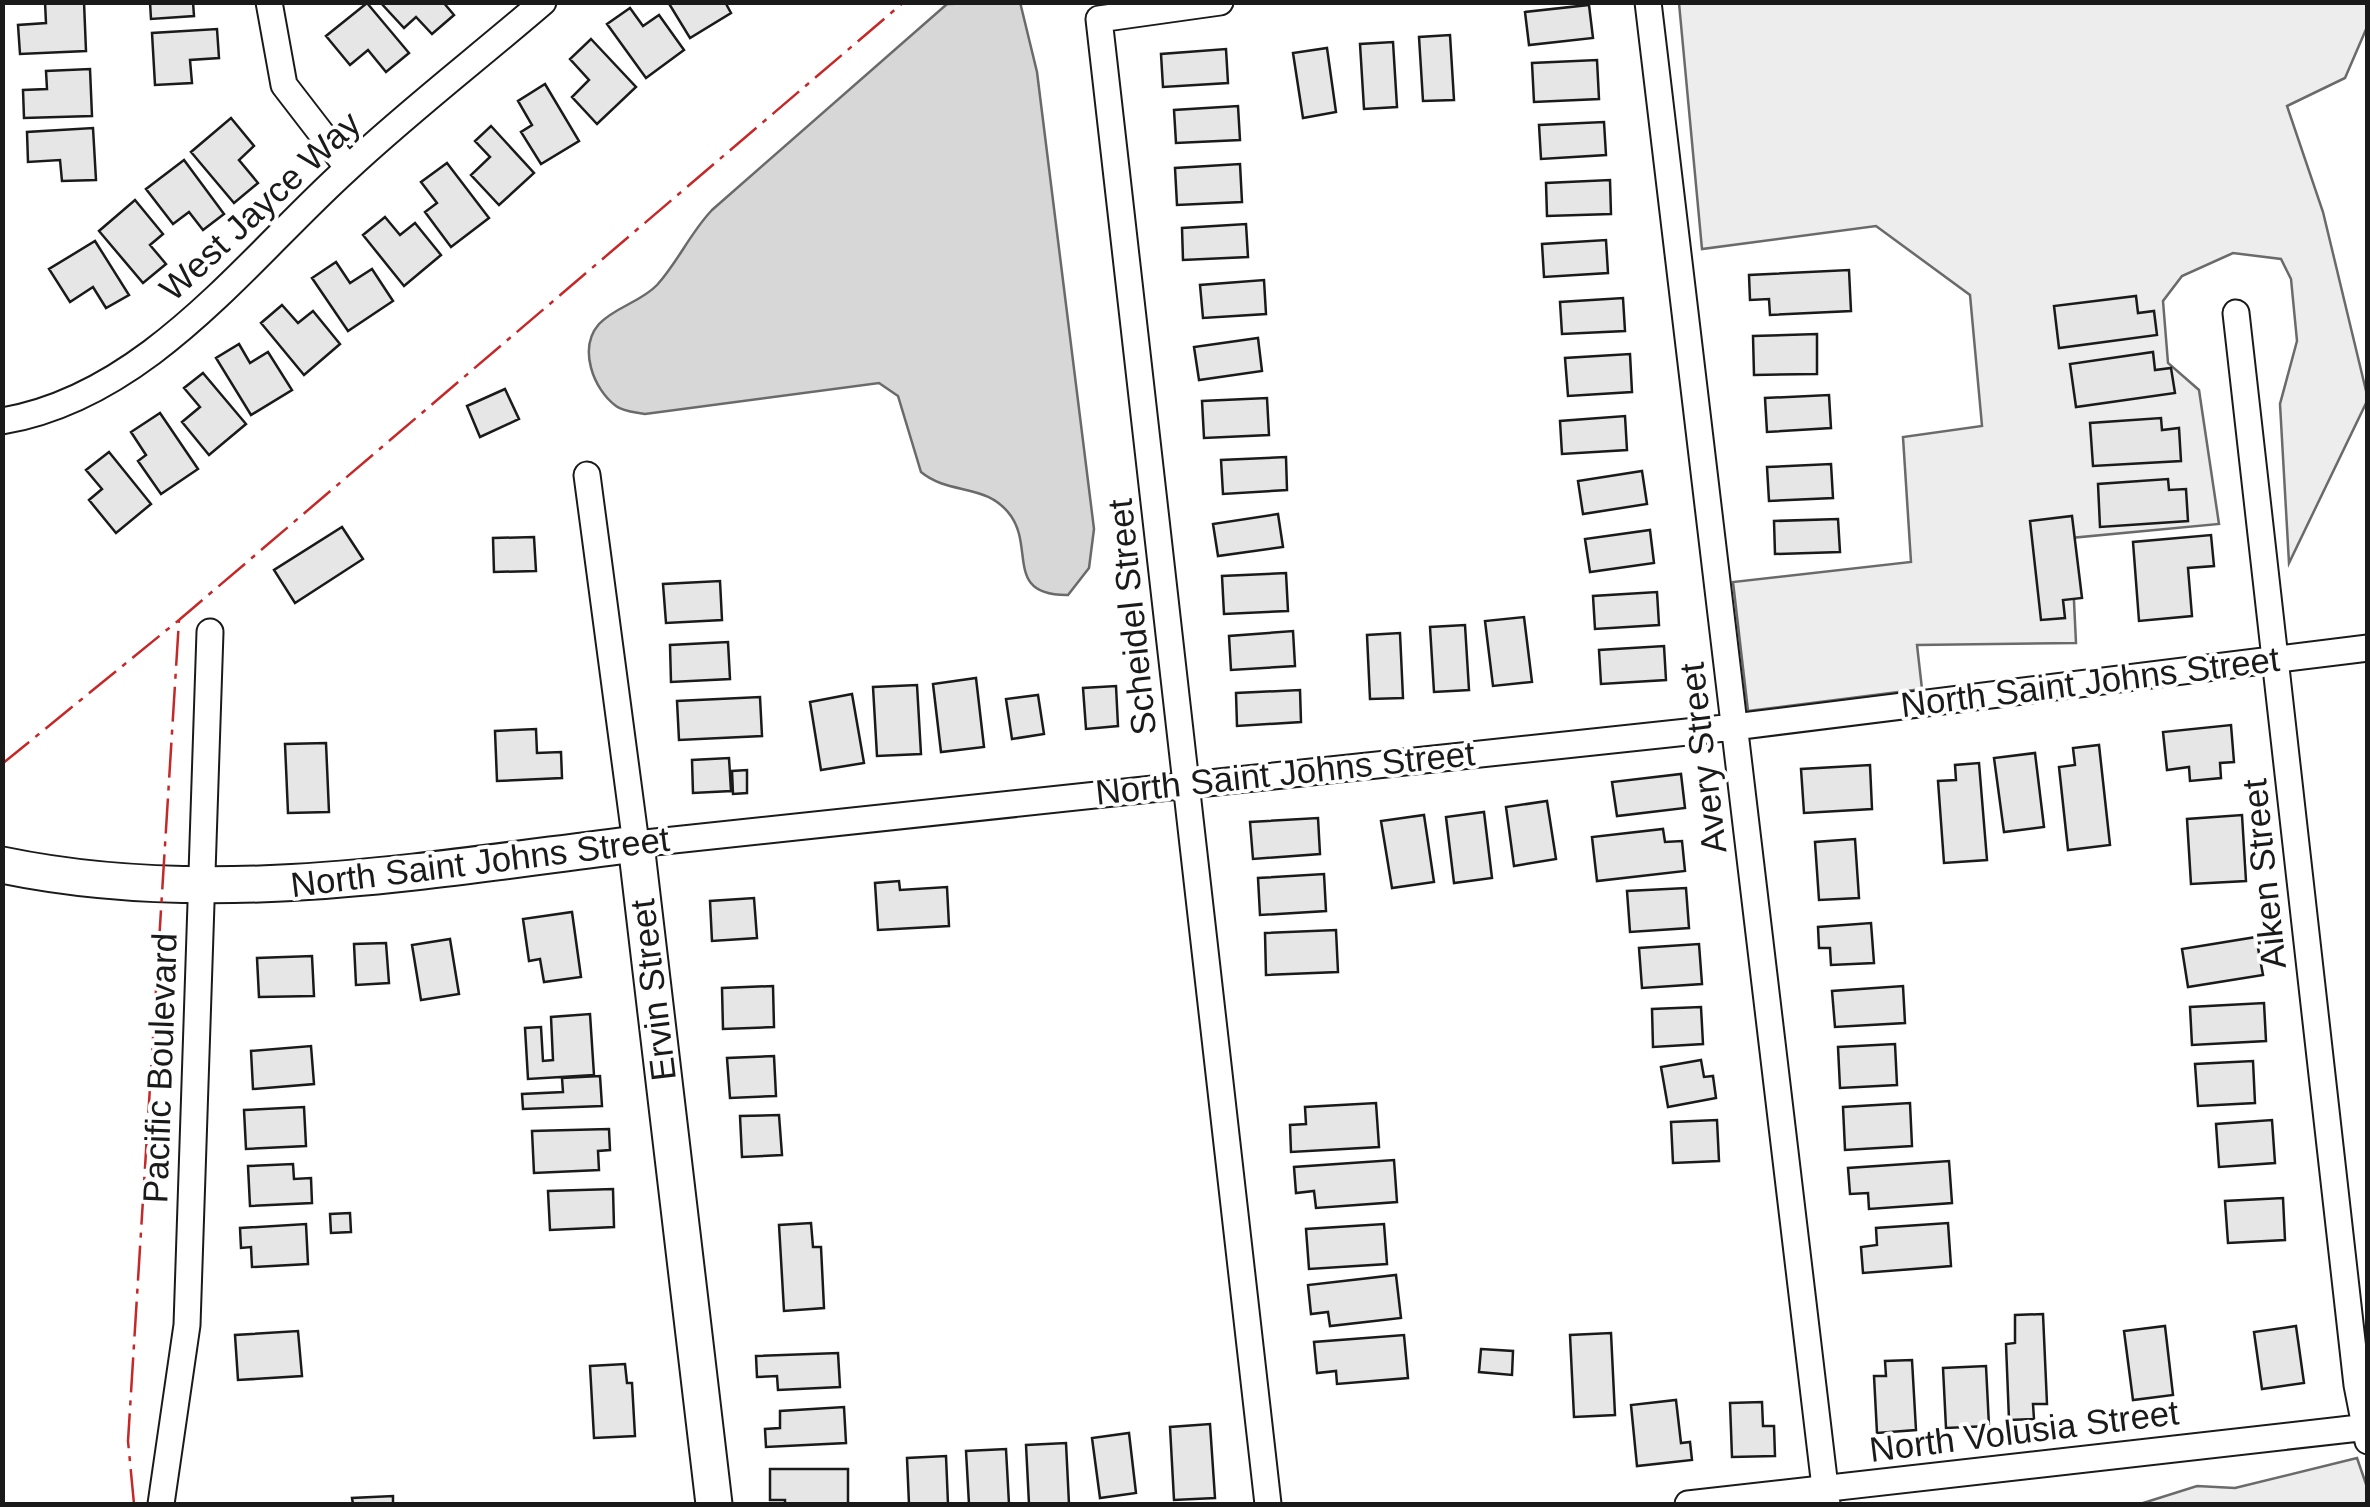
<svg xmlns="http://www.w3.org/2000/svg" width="2370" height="1507" viewBox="0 0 2370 1507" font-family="Arial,sans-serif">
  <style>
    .built { fill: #ededed; stroke: #6a6a6a; stroke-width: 2.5 }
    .water { fill: #d7d7d7; stroke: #6a6a6a; stroke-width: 2.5 }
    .building { fill: #e6e6e6; stroke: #1a1a1a; stroke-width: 2.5 }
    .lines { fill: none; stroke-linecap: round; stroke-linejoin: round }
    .street-casing { stroke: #1a1a1a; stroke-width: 29 }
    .secondary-casing { stroke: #1a1a1a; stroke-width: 39 }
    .street { stroke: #fff; stroke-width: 25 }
    .secondary { stroke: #fff; stroke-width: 35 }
    .power { stroke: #c62828; stroke-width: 2.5; stroke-dasharray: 35 8 5 8; stroke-linecap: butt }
    .labels { text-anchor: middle; stroke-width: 8; stroke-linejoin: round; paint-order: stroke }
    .street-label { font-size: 35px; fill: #1a1a1a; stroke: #fff }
  </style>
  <rect width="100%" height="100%" fill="#fff"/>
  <!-- built -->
  <path class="built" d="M1679,3H2367V27L2345,78L2287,106L2323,212L2368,399L2289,563L2280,404L2297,341L2291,279L2281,259L2233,253L2182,276L2163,301L2168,363L2199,390L2219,524L2071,538L2076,643L1917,645L1922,689L1748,711L1733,582L1911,562L1903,437L1982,426L1970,295L1876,226L1702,249Z
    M2357,1458L2367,1487V1504H2140L2197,1486L2235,1488Z"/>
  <!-- water -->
  <path class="water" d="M1020,2L1037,72L1094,529L1089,568L1068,595C1005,596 1034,549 1011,516C987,482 950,496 921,472L898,396L879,383L645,414C635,412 624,412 616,406C593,389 578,348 599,324C615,307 641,302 657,285C678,262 690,233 712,210L947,4Z"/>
  <!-- building -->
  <path class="building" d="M45,2H84L86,51L20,54L18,25L46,23Z
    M150,2H193L194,16L151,19Z
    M380,2H443L454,15L432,34L416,17L404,28Z
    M668,2H725L731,13L690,38Z
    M367,3L409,53L386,72L368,50L350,65L326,36Z
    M1589,5L1593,38L1529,45L1525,12Z
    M630,8L643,26L659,15L684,50L646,78L607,24Z
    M217,29L219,58L190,60L192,83L155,85L152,33Z
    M1450,35L1454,100L1423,101L1419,37Z
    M591,39L636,87L597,124L572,97L589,80L570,59Z
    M1393,42L1397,107L1364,109L1360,44Z
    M1327,48L1336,112L1303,118L1293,53Z
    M1226,49L1228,83L1163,87L1161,54Z
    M1597,60L1599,99L1534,102L1532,63Z
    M90,69L92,116L24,118L23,90L47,89L46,71Z
    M545,84L579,141L541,164L521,132L532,125L518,101Z
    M1238,106L1240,140L1176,143L1174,110Z
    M231,118L254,146L239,160L258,183L234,203L191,152Z
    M1604,122L1606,155L1541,159L1539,125Z
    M491,126L534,173L499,205L471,175L490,157L475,141Z
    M93,128L96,180L62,181L60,160L28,162L27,132Z
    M184,160L224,214L203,230L189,212L173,224L146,189Z
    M447,163L489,218L451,247L425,212L437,203L421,182Z
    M1240,164L1242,202L1177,205L1175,168Z
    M1610,180L1611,214L1547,216L1546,183Z
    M135,200L163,234L150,245L166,264L143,283L99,231Z
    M385,217L400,235L415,223L441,255L404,286L363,235Z
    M1246,224L1248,257L1183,260L1182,228Z
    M1606,240L1608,273L1544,277L1542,244Z
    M95,241L129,295L106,308L93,287L70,302L49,269Z
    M336,262L350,283L372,269L393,301L348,331L312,278Z
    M1849,270L1851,311L1770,315L1769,299L1750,300L1749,275Z
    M1264,280L1266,314L1203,318L1200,285Z
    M2136,296L2138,313L2154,311L2157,335L2059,348L2054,306Z
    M1623,298L1625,331L1562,334L1560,302Z
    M282,305L298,323L313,311L340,344L304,375L261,323Z
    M1817,334V374L1754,375L1753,336Z
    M1258,338L1262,371L1199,380L1194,347Z
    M239,344L250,363L268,352L292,390L251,415L216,358Z
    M2153,352L2155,370L2171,368L2175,393L2076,407L2070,364Z
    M1630,354L1632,392L1568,396L1565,358Z
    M203,373L246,424L209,455L182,422L200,407L184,388Z
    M505,389L519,419L480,437L467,406Z
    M1829,395L1831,428L1767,432L1765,398Z
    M1267,398L1269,435L1204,438L1202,401Z
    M160,413L198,469L161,494L138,461L146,455L131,432Z
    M1625,416L1627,450L1562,454L1560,421Z
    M2161,418L2162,430L2179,428L2181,461L2093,466L2090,423Z
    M109,452L151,504L116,533L89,500L102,489L86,470Z
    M1286,457L1287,490L1223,494L1221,460Z
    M1831,464L1833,498L1769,501L1767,467Z
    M1642,471L1647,504L1583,514L1578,481Z
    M2168,479L2169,490L2186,489L2188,521L2100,527L2098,484Z
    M1278,514L1283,547L1218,556L1213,524Z
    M2072,516L2082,598L2063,600L2065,618L2041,620L2030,521Z
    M1838,519L1840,552L1775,554L1774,521Z
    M342,527L363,559L295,603L274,570Z
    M1650,530L1654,563L1590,572L1585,539Z
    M2211,535L2214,566L2188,568L2192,616L2139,621L2133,542Z
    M534,537L536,571L494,572L493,538Z
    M1286,573L1288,611L1224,614L1222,576Z
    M720,581L722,620L666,623L663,584Z
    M1657,592L1659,625L1595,629L1593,596Z
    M1524,617L1532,682L1493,686L1485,621Z
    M1465,625L1469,690L1434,692L1430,627Z
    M1293,631L1295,666L1231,670L1229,636Z
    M1400,633L1403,698L1370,699L1367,635Z
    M728,642L730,679L671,682L670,645Z
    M1664,646L1666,680L1601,684L1599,650Z
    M976,678L984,747L941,752L933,684Z
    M917,685L921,754L877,756L873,687Z
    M1116,686L1118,726L1086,729L1083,688Z
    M1300,690L1301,722L1237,726L1236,693Z
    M852,694L864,763L821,770L810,702Z
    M1038,695L1044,734L1012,739L1006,699Z
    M760,697L762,736L679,740L677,701Z
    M2231,725L2234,762L2220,763L2221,778L2190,781L2189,767L2167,770L2163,732Z
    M536,729L537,753L561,752L562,778L497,781L495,731Z
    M326,743L329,812L288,813L285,744Z
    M2099,745L2110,845L2068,850L2059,767L2075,765L2073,748Z
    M2035,753L2044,827L2004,832L1994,758Z
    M729,758L731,791L693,793L692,760Z
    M1979,763L1987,860L1944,863L1938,781L1956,780L1955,765Z
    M1870,765L1872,809L1804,813L1801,769Z
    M747,770V793L733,794L732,771Z
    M1681,774L1685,808L1617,816L1612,782Z
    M1547,801L1556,859L1514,866L1506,807Z
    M1484,812L1492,878L1454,883L1446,817Z
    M1424,815L1434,882L1392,888L1381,821Z
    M2242,815L2246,881L2191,884L2187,819Z
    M1318,818L1320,854L1253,859L1250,822Z
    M1663,829L1665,842L1682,841L1685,871L1597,881L1592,837Z
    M1855,839L1859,898L1819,900L1815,842Z
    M1324,874L1326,911L1260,915L1258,878Z
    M899,881L900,890L947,887L949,926L878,930L875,883Z
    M1686,888L1689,928L1630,932L1627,891Z
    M754,898L757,938L712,941L710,901Z
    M572,912L581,977L544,982L540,959L529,961L523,919Z
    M1871,923L1874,963L1831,965L1830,948H1819L1818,927Z
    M1336,930L1338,972L1266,975L1265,933Z
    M2256,937L2263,975L2188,987L2182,949Z
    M450,939L459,994L421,1000L412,945Z
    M386,943L389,983L356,985L354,944Z
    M1699,944L1702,984L1642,988L1639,948Z
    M312,956L314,996L259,997L257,958Z
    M773,986L774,1027L723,1029L722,988Z
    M1903,986L1905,1023L1835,1027L1832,991Z
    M2264,1003L2266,1041L2192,1045L2190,1007Z
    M1701,1007L1703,1044L1653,1047L1652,1009Z
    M590,1014L594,1075L528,1079L525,1028L541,1027L543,1061L553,1060L551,1017Z
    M1895,1044L1897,1085L1840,1088L1838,1047Z
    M311,1046L314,1084L253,1089L251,1051Z
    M774,1056L776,1096L730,1098L727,1058Z
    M1701,1060L1704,1077L1713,1076L1716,1098L1668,1107L1661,1067Z
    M2253,1061L2255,1103L2198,1106L2195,1064Z
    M600,1076L602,1106L523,1109L522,1094L563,1092L562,1078Z
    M1376,1103L1379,1147L1291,1152L1290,1125L1306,1124L1305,1107Z
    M1910,1103L1912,1146L1845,1150L1843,1107Z
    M304,1107L306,1146L246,1149L244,1110Z
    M779,1115L782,1155L742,1157L740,1116Z
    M1717,1120L1719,1161L1673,1163L1671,1122Z
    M2272,1120L2275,1163L2219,1167L2216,1124Z
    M609,1129L610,1150L598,1151L599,1170L534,1173L532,1131Z
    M1394,1160L1397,1202L1316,1208L1314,1191L1296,1193L1294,1167Z
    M1949,1161L1952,1203L1869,1209L1868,1193L1850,1194L1848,1168Z
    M293,1164L294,1179L311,1178L312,1203L250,1206L248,1166Z
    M613,1189L614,1227L550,1230L548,1191Z
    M2283,1198L2285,1240L2228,1243L2225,1201Z
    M350,1213L351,1232L331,1233L330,1214Z
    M811,1223L813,1247H821L824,1308L784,1311L779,1225Z
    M1948,1223L1951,1266L1863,1273L1861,1247L1877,1245L1876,1228Z
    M306,1224L308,1264L252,1267L251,1247L241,1248L240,1228Z
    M1384,1224L1387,1264L1309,1269L1306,1229Z
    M1396,1275L1401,1318L1330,1326L1328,1312L1311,1314L1308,1285Z
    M2043,1314L2047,1404H2033L2034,1419L2009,1420L2006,1344L2015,1343V1315Z
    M2165,1326L2173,1395L2133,1400L2124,1331Z
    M2296,1326L2304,1383L2262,1389L2254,1332Z
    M298,1331L302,1376L238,1380L235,1335Z
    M1611,1333L1615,1415L1574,1417L1570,1335Z
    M1404,1335L1408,1378L1337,1384L1336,1371L1317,1373L1314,1342Z
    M1481,1349L1513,1351L1512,1375L1479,1372Z
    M838,1353L840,1387L778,1390L777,1376L757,1377L756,1356Z
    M1912,1360L1916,1430L1877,1433L1874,1376H1886L1885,1361Z
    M625,1364L627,1383H632L635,1436L594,1438L590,1366Z
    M1986,1366L1989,1426L1946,1428L1943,1368Z
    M1676,1400L1681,1443L1690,1442L1692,1460L1637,1466L1631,1405Z
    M1762,1402L1763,1426H1774L1775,1456L1732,1457L1730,1403Z
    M844,1407L846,1443L766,1447L765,1429L780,1428V1411Z
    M1210,1424L1215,1498L1174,1500L1170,1427Z
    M1129,1433L1136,1493L1100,1498L1092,1438Z
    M1066,1443L1069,1504H1029L1026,1445Z
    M1006,1449L1009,1504H969L966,1451Z
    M946,1456L948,1504H909L907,1458Z
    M770,1469H848V1504H785V1500H770Z
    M393,1496V1504H353L352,1498Z"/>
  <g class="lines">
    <defs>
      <path id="street" d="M269,2L284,85L348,168
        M1220,2L1099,19L1268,1504
        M1648,2L1827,1504
        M2236,313L2357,1385L2368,1441
        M2,421C146,397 244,263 346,170C409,111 478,58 543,2
        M587,475L636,844L1734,727L2368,648
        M161,1504L187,1325L210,632
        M1688,1504L2368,1427"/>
      <path id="secondary" d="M2,865C213,909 425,870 636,844L714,1504"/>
    </defs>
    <!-- street casing -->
    <use href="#street" class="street-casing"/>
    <!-- secondary casing -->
    <use href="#secondary" class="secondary-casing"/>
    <!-- street -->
    <use href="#street" class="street"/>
    <!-- secondary -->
    <use href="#secondary" class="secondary"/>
    <!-- power -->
    <path class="power" d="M2,764L179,620L904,2
      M134,1504L128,1441L179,620"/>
  </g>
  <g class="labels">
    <!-- street labels -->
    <g class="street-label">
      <text transform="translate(260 206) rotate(-43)" y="12">West Jayce Way</text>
      <text transform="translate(1132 617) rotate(-96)" y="12">Scheidel Street</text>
      <text transform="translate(2090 682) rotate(-7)" y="12">North Saint Johns Street</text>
      <text transform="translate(1703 758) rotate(-97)" y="12">Avery Street</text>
      <text transform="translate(1285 773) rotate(-6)" y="12">North Saint Johns Street</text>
      <text transform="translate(480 862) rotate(-7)" y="12">North Saint Johns Street</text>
      <text transform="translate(2264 874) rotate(-96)" y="12">Aiken Street</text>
      <text transform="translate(653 990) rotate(-97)" y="12">Ervin Street</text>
      <text transform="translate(160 1068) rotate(-88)" y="12">Pacific Boulevard</text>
      <text transform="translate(2024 1431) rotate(-7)" y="12">North Volusia Street</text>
    </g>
  </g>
  <!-- border -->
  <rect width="2370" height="1507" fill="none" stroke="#1a1a1a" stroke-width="10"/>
</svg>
